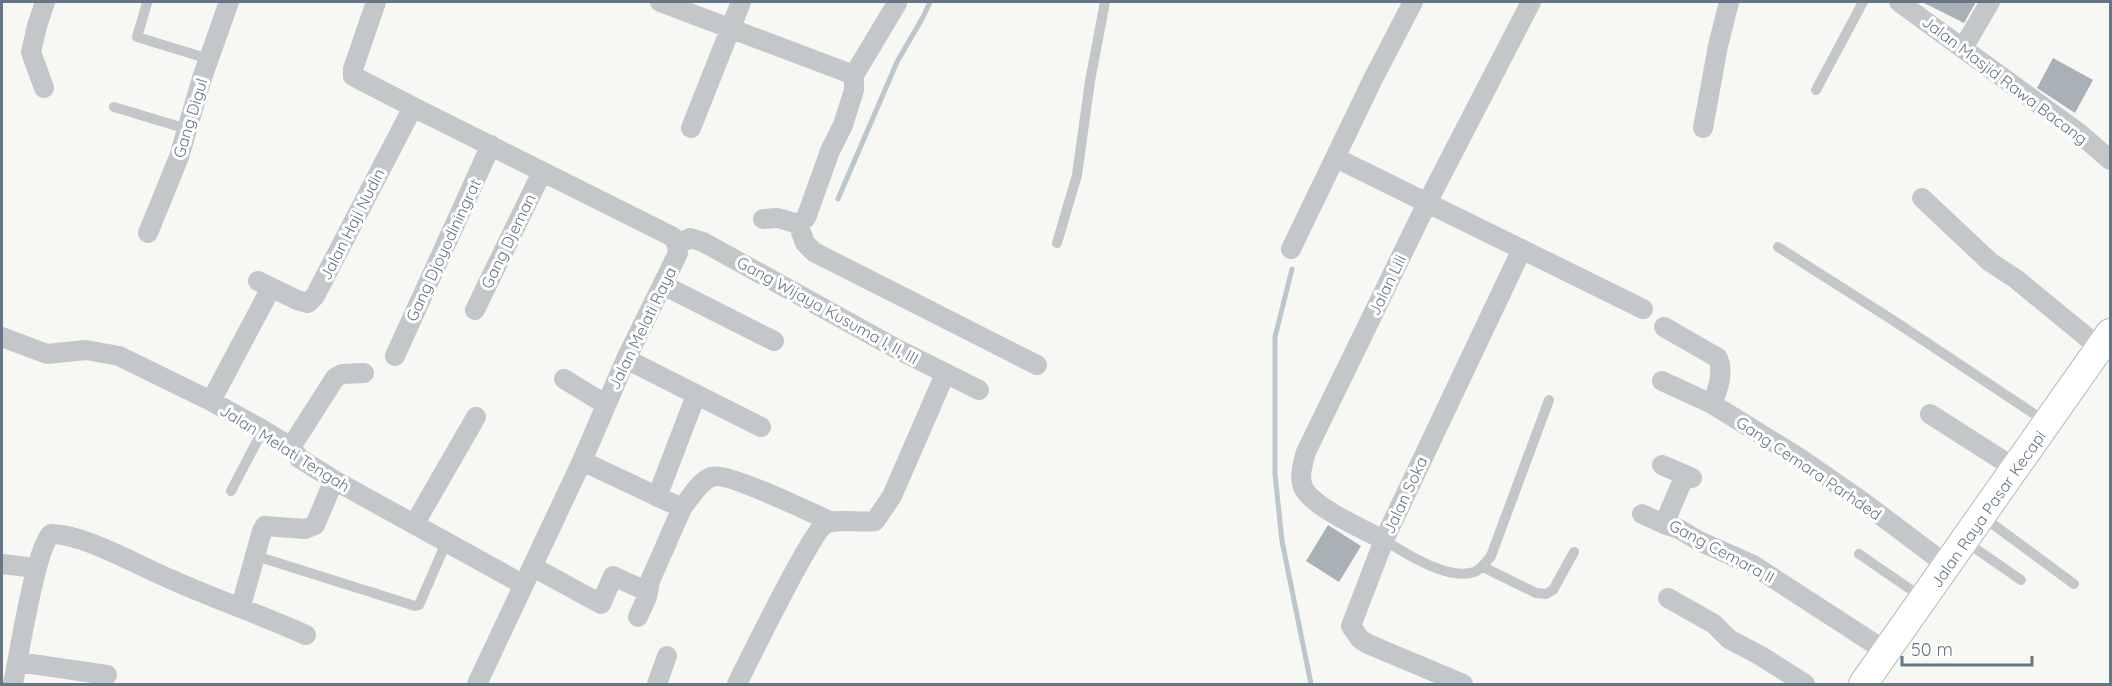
<svg xmlns="http://www.w3.org/2000/svg" width="2112" height="686" viewBox="0 0 2112 686" font-family="Quicksand,sans-serif">
  <style>
    .lines { fill: none; stroke-linecap: round; stroke-linejoin: round }
    .stream { stroke: #bdc6cb; stroke-width: 5 }
    .building { fill: #a9b1b7 }
    .secondary-casing { stroke: #b5babf; stroke-width: 30 }
    .lane { stroke: #c3c7ca; stroke-width: 10 }
    .street { stroke: #c3c7ca; stroke-width: 20 }
    .secondary { stroke: #fff; stroke-width: 28 }
    .labels { text-anchor: middle; stroke-width: 6; stroke-linejoin: round; paint-order: stroke }
    .street-label { font-size: 16px; fill: #667685; stroke: #fff }
  </style>
  <rect width="100%" height="100%" fill="#f7f7f4"/>
  <g class="lines">
    <!-- stream -->
    <path class="stream" d="M838,199L897,62L923,17L930,2
      M1292,269L1275,337V474L1282,541L1311,684"/>
  </g>
  <!-- building -->
  <path class="building" d="M1922,2H1976L1964,23Z
    M2053,58L2093,80L2075,113L2037,88Z
    M1328,525L1361,546L1339,582L1306,561Z"/>
  <g class="lines">
    <defs>
      <path id="secondary" d="M1863,684L2110,333"/>
    </defs>
    <!-- secondary casing -->
    <use href="#secondary" class="secondary-casing"/>
    <!-- lane -->
    <path class="lane" d="M147,3L137,37L209,59
      M1816,90L1863,2
      M114,107L187,129
      M1057,243L1077,175L1090,81L1105,2
      M1778,247L1891,319L2045,421
      M231,491L263,430
      M1983,517L2074,584
      M1384,540C1405,553 1448,581 1474,572C1482,569 1486,562 1491,556L1549,400
      M1966,542L2021,580
      M1859,554L1923,598
      M256,556L415,606L419,605L446,543
      M1483,567L1536,593L1546,594L1553,590L1574,552"/>
    <!-- street -->
    <path class="street" d="M376,2L353,69V76L413,107L673,237L677,245L678,253L626,359L582,461L477,684
      M660,2L854,75
      M1899,2L2079,133L2110,160
      M1963,48L1990,2
      M44,88L31,52L37,26L45,2
      M691,128L741,2
      M1703,128L1718,46L1729,2
      M1336,158L1643,309
      M1922,198L1990,262L2016,279L2100,348
      M763,219L778,218L798,224L806,218L830,151L843,125L854,90V75L897,3
      M798,224L805,243L814,252L1037,365
      M148,233L179,157L202,78L229,2
      M677,245L690,238L703,242L897,349L979,390
      M1291,249L1373,79L1413,2
      M258,281L297,300L308,303L315,296L413,107
      M663,285L774,341
      M475,310L542,172
      M1664,327L1718,358C1724,373 1718,390 1712,404
      M2,337L47,354L86,350L119,356L211,401L263,430L291,447L299,458L334,480L524,585
      M395,356L491,145
      M626,359L761,427
      M564,379L605,404
      M1662,381L1712,404L1798,457L1863,502L1948,566
      M211,401L271,288
      M1930,414L2016,469
      M291,447L335,378L342,374L364,373
      M582,461L682,508L650,581L647,597L638,617
      M1662,465L1685,475
      M1692,478L1685,475L1664,524L1679,529L1699,541L1753,565L1887,652
      M657,497L693,403
      M682,508C690,498 699,482 711,477C726,471 812,513 832,522
      M1642,514L1664,524
      M415,523L476,417
      M1384,540C1364,530 1315,508 1304,489C1298,478 1303,463 1306,452L1427,203L1531,2
      M2,564L36,568
      M533,567L601,604L613,576L648,592
      M1668,598L1714,624L1729,639L1761,656L1805,684
      M241,606L262,531L265,526L305,529L315,525L334,480
      M18,662L107,675
      M13,684C19,656 35,549 51,534C84,534 139,566 170,579C215,599 261,615 306,635
      M657,684L667,656
      M737,684C747,664 813,529 825,524C840,518 859,523 875,521L892,496L945,374
      M1463,684L1368,644L1360,639L1351,626L1384,540L1522,249"/>
    <!-- secondary -->
    <use href="#secondary" class="secondary"/>
  </g>
  <g class="labels">
    <!-- street labels -->
    <g class="street-label">
      <text transform="translate(2005 80) rotate(37)" y="6">Jalan Masjid Rawa Bacang</text>
      <text transform="translate(190 118) rotate(-73)" y="6">Gang Digul</text>
      <text transform="translate(352 224) rotate(-63)" y="6">Jalan Haji Nudin</text>
      <text transform="translate(508 241) rotate(-64)" y="6">Gang Djeman</text>
      <text transform="translate(443 250) rotate(-65)" y="6">Gang Djoyodiningrat</text>
      <text transform="translate(1387 285) rotate(-64)" y="6">Jalan Lili</text>
      <text transform="translate(828 310) rotate(29)" y="6">Gang Wijaya Kusuma I, II, III</text>
      <text transform="translate(642 328) rotate(-64)" y="6">Jalan Melati Raya</text>
      <text transform="translate(285 448) rotate(32)" y="6">Jalan Melati Tengah</text>
      <text transform="translate(1809 468) rotate(34)" y="6">Gang Cemara Parhded</text>
      <text transform="translate(1405 495) rotate(-65)" y="6">Jalan Soka</text>
      <text transform="translate(1988 509) rotate(-55)" y="6">Jalan Raya Pasar Kecapi</text>
      <text transform="translate(1722 551) rotate(28)" y="6">Gang Cemara II</text>
    </g>
  </g>
  <!-- border -->
  <rect width="2112" height="686" fill="none" stroke="#667685" stroke-width="6"/>
  <!-- scale -->
  <path d="M1902 656v9h130v-9" fill="none" stroke="#667685" stroke-width="3"/>
  <text x="1911" y="656" font-size="18" fill="#667685" stroke="#ffffff" stroke-width="4.5" paint-order="stroke">50 m</text>
</svg>
